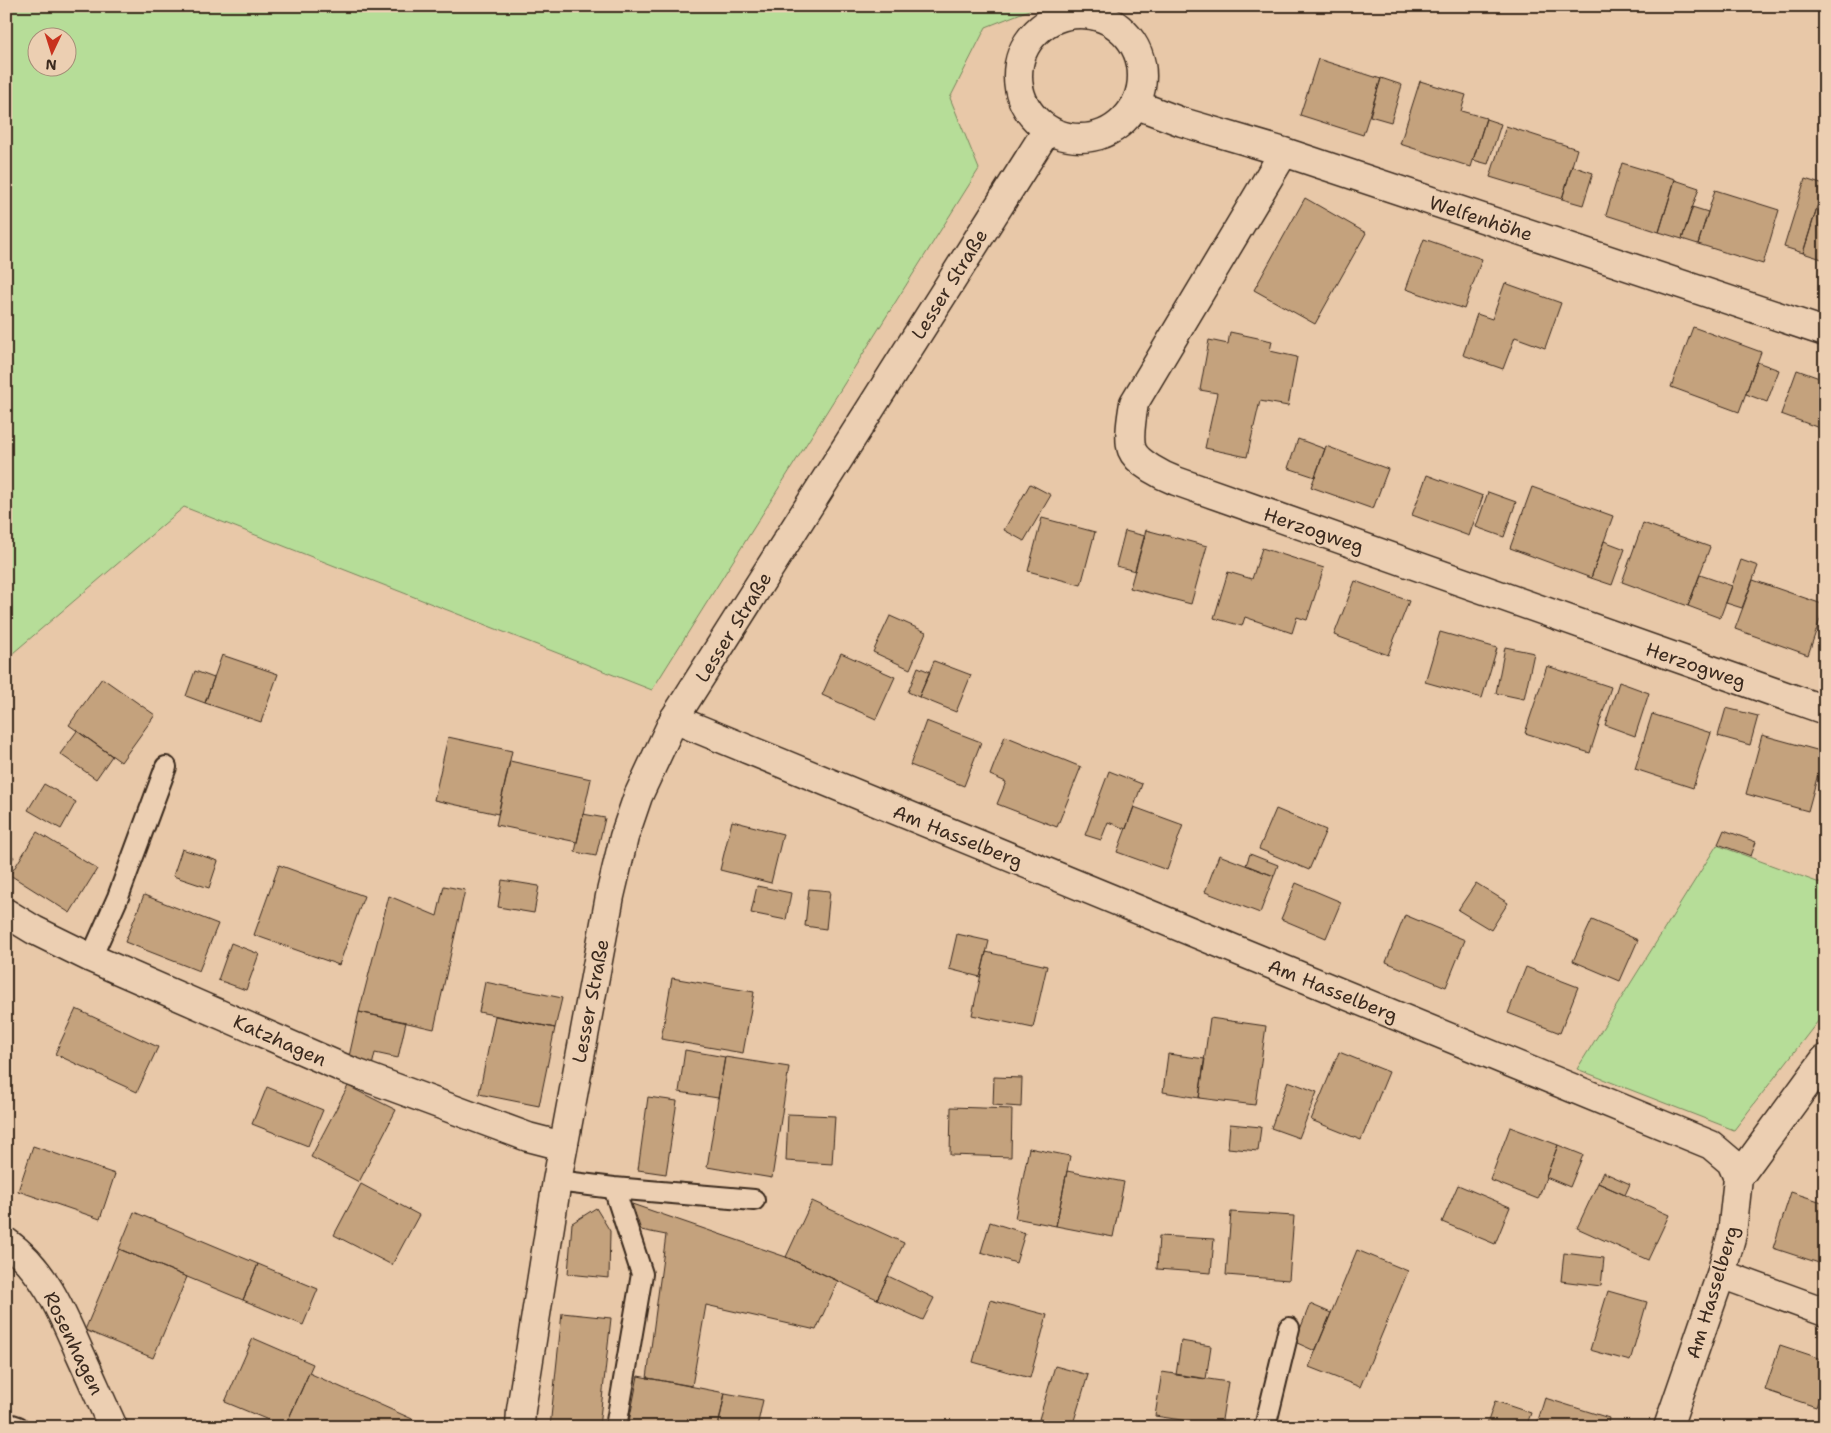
<svg xmlns="http://www.w3.org/2000/svg" width="1831" height="1433" viewBox="0 0 1831 1433" font-family="'Shantell Sans',sans-serif">
  <style>
    .green { fill: #b6dd98; stroke: #78845b; fill-rule: evenodd }
    .building { fill: #c4a27d; stroke: #3b2a1e }
    .lines { fill: none; stroke-linecap: round; stroke-linejoin: round }
    .lane-casing { stroke: #3b2a1e; stroke-width: 24 }
    .street-casing { stroke: #3b2a1e; stroke-width: 31 }
    .secondary-casing { stroke: #3b2a1e; stroke-width: 31 }
    .lane { stroke: #eccfb2; stroke-width: 20 }
    .street { stroke: #eccfb2; stroke-width: 28 }
    .secondary { stroke: #eccfb2; stroke-width: 28 }
    .labels { text-anchor: middle; stroke-width: 4; stroke-linejoin: round; paint-order: stroke }
    .street-label { font-size: 19px; fill: #3b2a1e; stroke: #eccfb2 }
  </style>
  <rect width="100%" height="100%" fill="#e8c8a8"/>
  <filter id="ink" filterUnits="userSpaceOnUse"><feTurbulence type="fractalNoise" baseFrequency=".02" numOctaves="2"/><feDisplacementMap in="SourceGraphic" scale="10" xChannelSelector="R" yChannelSelector="G"/><feConvolveMatrix kernelMatrix="1 2 1 2 8 2 1 2 1" color-interpolation-filters="sRGB"/></filter>
  <g filter="url(#ink)">
    <!-- green -->
    <path class="green" d="M6,6H1039L986,27L950,98L979,169L652,690L184,507L6,659ZM38,38H68V68H38Z
      M1717,845L1825,885V1012L1734,1130L1577,1069Z"/>
    <!-- building -->
    <path class="building" d="M1318,59L1381,79L1363,135L1300,115Z
      M1381,78L1402,85L1391,122L1370,116Z
      M1420,81L1466,95L1461,111L1486,118L1471,167L1400,144Z
      M1486,119L1501,124L1488,164L1473,160Z
      M1506,126L1577,149L1562,199L1490,177Z
      M1622,163L1675,179L1659,232L1606,215Z
      M1572,166L1593,173L1583,205L1562,199Z
      M1805,179L1824,185L1803,253L1784,247Z
      M1675,180L1699,188L1682,239L1659,232Z
      M1715,190L1779,210L1763,264L1698,244Z
      M1821,194L1825,195V260L1803,253Z
      M1305,198L1366,233L1315,324L1254,290Z
      M1692,207L1708,212L1698,244L1682,239Z
      M1424,239L1482,259L1464,309L1406,289Z
      M1505,283L1561,303L1545,348L1515,337L1503,369L1463,355L1477,314L1492,319Z
      M1693,327L1761,352L1739,412L1671,387Z
      M1230,332L1272,341L1270,351L1297,357L1288,406L1260,401L1247,457L1205,448L1217,393L1200,390L1209,340L1228,344Z
      M1757,362L1779,370L1767,402L1746,394Z
      M1797,370L1825,380V430L1781,414Z
      M1298,439L1325,449L1315,477L1288,468Z
      M1326,446L1388,469L1373,509L1311,487Z
      M1427,475L1483,496L1469,536L1412,515Z
      M1030,484L1051,495L1024,541L1004,530Z
      M1532,487L1613,516L1591,578L1510,548Z
      M1488,492L1516,502L1504,537L1476,527Z
      M1042,518L1095,532L1081,585L1028,571Z
      M1643,523L1710,547L1688,606L1622,582Z
      M1146,530L1207,546L1191,604L1130,588Z
      M1125,531L1145,536L1135,571L1116,566Z
      M1604,541L1625,549L1612,585L1591,578Z
      M1262,548L1324,568L1307,620L1297,617L1292,633L1245,617L1242,626L1214,618L1228,572L1252,579Z
      M1741,560L1758,566L1742,608L1726,603Z
      M1700,575L1732,586L1720,618L1688,606Z
      M1753,580L1825,605L1808,655L1735,629Z
      M1355,581L1409,601L1388,655L1334,635Z
      M890,616L926,632L910,669L873,652Z
      M1440,632L1497,648L1482,698L1425,682Z
      M1505,647L1534,653L1524,699L1496,693Z
      M841,653L895,677L876,719L822,695Z
      M222,655L278,674L261,722L205,703Z
      M934,661L971,675L956,712L919,697Z
      M1547,666L1611,687L1590,753L1525,733Z
      M918,667L930,672L919,697L908,692Z
      M195,671L214,678L205,703L186,696Z
      M102,678L155,715L121,762L69,725Z
      M1619,682L1649,693L1635,736L1605,725Z
      M1726,708L1758,716L1750,745L1718,736Z
      M1652,714L1711,733L1693,788L1635,769Z
      M926,721L981,742L964,786L910,765Z
      M77,731L112,756L96,779L60,754Z
      M1762,735L1824,752L1808,811L1746,794Z
      M1005,736L1081,767L1057,827L997,804L1006,782L990,775Z
      M448,737L512,751L498,814L434,800Z
      M510,761L591,779L577,842L496,825Z
      M1109,771L1142,784L1126,829L1108,822L1101,840L1085,835Z
      M44,784L76,802L61,829L28,810Z
      M1134,807L1183,825L1167,870L1117,852Z
      M1276,809L1326,830L1309,870L1259,849Z
      M583,814L605,818L596,856L575,852Z
      M732,821L783,834L771,883L720,870Z
      M1724,830L1756,842L1751,856L1718,844Z
      M37,832L97,869L70,913L10,875Z
      M182,849L218,861L209,888L173,876Z
      M6,852L14,857L6,869Z
      M1250,854L1278,865L1274,876L1246,865Z
      M1219,855L1274,876L1260,913L1205,892Z
      M279,865L364,896L339,965L254,935Z
      M502,880L539,886L534,913L498,907Z
      M1296,883L1341,902L1326,938L1281,919Z
      M1476,883L1508,903L1491,930L1458,910Z
      M444,886L465,890L434,1029L359,1012L389,896L437,916Z
      M757,886L791,893L786,920L751,913Z
      M809,889L830,891L826,929L805,926Z
      M144,895L218,924L199,971L125,942Z
      M1405,915L1465,940L1446,987L1386,962Z
      M1592,920L1638,940L1620,981L1573,961Z
      M957,934L989,941L980,977L949,969Z
      M231,943L259,954L246,990L218,980Z
      M986,952L1047,966L1033,1028L972,1015Z
      M1526,967L1578,987L1560,1033L1508,1013Z
      M672,978L754,992L743,1053L661,1039Z
      M485,982L562,998L555,1028L479,1012Z
      M76,1009L158,1047L137,1092L55,1054Z
      M359,1012L406,1022L398,1058L375,1053L372,1066L348,1061Z
      M495,1016L555,1028L539,1106L479,1094Z
      M1210,1018L1266,1026L1255,1105L1199,1098Z
      M685,1050L725,1057L718,1098L679,1092Z
      M1339,1052L1389,1072L1361,1140L1311,1120Z
      M1168,1054L1205,1059L1199,1098L1163,1092Z
      M725,1057L789,1067L772,1178L707,1167Z
      M994,1077L1022,1078L1021,1107L993,1105Z
      M1288,1081L1317,1092L1299,1138L1271,1128Z
      M348,1086L396,1110L359,1182L311,1157Z
      M267,1087L323,1110L308,1146L252,1124Z
      M648,1097L677,1101L666,1174L638,1170Z
      M951,1107L1012,1109L1011,1157L950,1155Z
      M788,1114L835,1116L832,1164L786,1161Z
      M1230,1124L1261,1127L1258,1151L1228,1148Z
      M1510,1127L1558,1145L1538,1199L1490,1180Z
      M1558,1145L1583,1155L1570,1187L1546,1177Z
      M33,1146L115,1174L100,1219L18,1191Z
      M1029,1148L1070,1156L1056,1226L1015,1218Z
      M1067,1171L1124,1182L1113,1237L1056,1226Z
      M1603,1172L1630,1184L1625,1195L1598,1183Z
      M1598,1183L1669,1215L1648,1260L1577,1228Z
      M361,1184L419,1215L392,1265L334,1235Z
      M1458,1185L1510,1207L1495,1244L1442,1222Z
      M1791,1192L1825,1203V1265L1773,1248Z
      M812,1201L904,1243L877,1299L786,1257Z
      M632,1204L786,1257L838,1281L816,1330L706,1305L692,1386L647,1378L666,1235L641,1230Z
      M596,1208L610,1231L609,1278L568,1274L572,1223Z
      M134,1212L258,1264L243,1300L119,1249Z
      M1231,1212L1294,1216L1289,1280L1226,1275Z
      M990,1222L1025,1233L1016,1263L981,1252Z
      M1159,1236L1214,1239L1211,1273L1157,1269Z
      M119,1249L187,1277L153,1358L85,1330Z
      M1357,1250L1408,1271L1360,1387L1309,1367Z
      M1564,1253L1604,1258L1601,1286L1561,1281Z
      M258,1264L318,1289L303,1325L243,1300Z
      M888,1276L934,1298L923,1320L877,1299Z
      M1608,1291L1647,1302L1630,1361L1590,1350Z
      M990,1300L1047,1315L1030,1378L973,1362Z
      M1310,1304L1331,1313L1315,1351L1295,1342Z
      M562,1313L611,1318L599,1427H550Z
      M253,1338L313,1364L285,1427L225,1402Z
      M1181,1341L1211,1346L1206,1379L1176,1375Z
      M1780,1345L1825,1360V1383L1816,1407L1765,1390Z
      M1055,1366L1088,1375L1072,1427H1064L1039,1419Z
      M1162,1372L1228,1382L1221,1426L1155,1416Z
      M309,1373L419,1422L417,1427H285Z
      M638,1376L725,1393L718,1427H628Z
      M725,1393L763,1400L757,1427H718Z
      M1545,1398L1609,1418L1607,1427H1536Z
      M1495,1401L1531,1413L1526,1427H1486Z"/>
    <g class="lines">
      <defs>
        <path id="lane" d="M91,958L118,897L166,767
          M557,1181L614,1188L754,1200
          M614,1188L642,1274L616,1427
          M6,1423L18,1427
          M1265,1427L1289,1328"/>
        <path id="street" d="M1137,105L1182,122L1284,152L1825,332
          M1284,152L1134,403C1132,415 1128,439 1132,450C1137,463 1163,476 1176,481L1825,710
          M674,719L1711,1145L1731,1162L1738,1178L1732,1234L1721,1274L1668,1427
          M6,913L34,930L91,958L350,1071L528,1137L563,1146
          M1738,1178L1825,1059
          M6,1242C43,1268 61,1310 78,1349C90,1375 101,1401 113,1427
          M1721,1274L1825,1312"/>
        <path id="secondary" d="M1018 76a62 62 0 1 1 124 0a62 62 0 1 1-124 0Z
          M520,1427L521,1410L557,1181L610,896L624,837L638,796L674,719L1047,130"/>
      </defs>
      <!-- lane casing -->
      <use href="#lane" class="lane-casing"/>
      <!-- street casing -->
      <use href="#street" class="street-casing"/>
      <!-- secondary casing -->
      <use href="#secondary" class="secondary-casing"/>
      <!-- lane -->
      <use href="#lane" class="lane"/>
      <!-- street -->
      <use href="#street" class="street"/>
      <!-- secondary -->
      <use href="#secondary" class="secondary"/>
    </g>
  </g>
  <g class="labels">
    <!-- street labels -->
    <g class="street-label">
      <text transform="translate(1481 218) rotate(18)" y="7">Welfenhöhe</text>
      <text transform="translate(949 284) rotate(-58)" y="7">Lesser Straße</text>
      <text transform="translate(1314 530) rotate(19)" y="7">Herzogweg</text>
      <text transform="translate(733 627) rotate(-58)" y="7">Lesser Straße</text>
      <text transform="translate(1696 665) rotate(19)" y="7">Herzogweg</text>
      <text transform="translate(958 836) rotate(22)" y="7">Am Hasselberg</text>
      <text transform="translate(1333 990) rotate(22)" y="7">Am Hasselberg</text>
      <text transform="translate(590 1001) rotate(-79)" y="7">Lesser Straße</text>
      <text transform="translate(280 1040) rotate(24)" y="7">Katzhagen</text>
      <text transform="translate(1712 1292) rotate(-73)" y="7">Am Hasselberg</text>
      <text transform="translate(74 1343) rotate(64)" y="7">Rosenhagen</text>
    </g>
  </g>
  <!-- margin -->
  <rect width="1831" height="1433" fill="none" stroke="#eccfb2" stroke-width="25"/>
  <rect x="12" y="12" width="1806" height="1408" fill="none" stroke="#3b2a1e" stroke-width="2" filter="url(#ink)"/>
  <!-- north arrow -->
  <g transform="translate(52 52) rotate(184)"><circle r="24" fill="#eccfb2" stroke="#a58d77"/>
  <path d="M0-4L9 19L0 12L-9 19Z" fill="#c8321e"/>
  <text y="-8" font-size="14" font-weight="bold" text-anchor="middle" fill="#3b2a1e">N</text>
  </g>
</svg>
